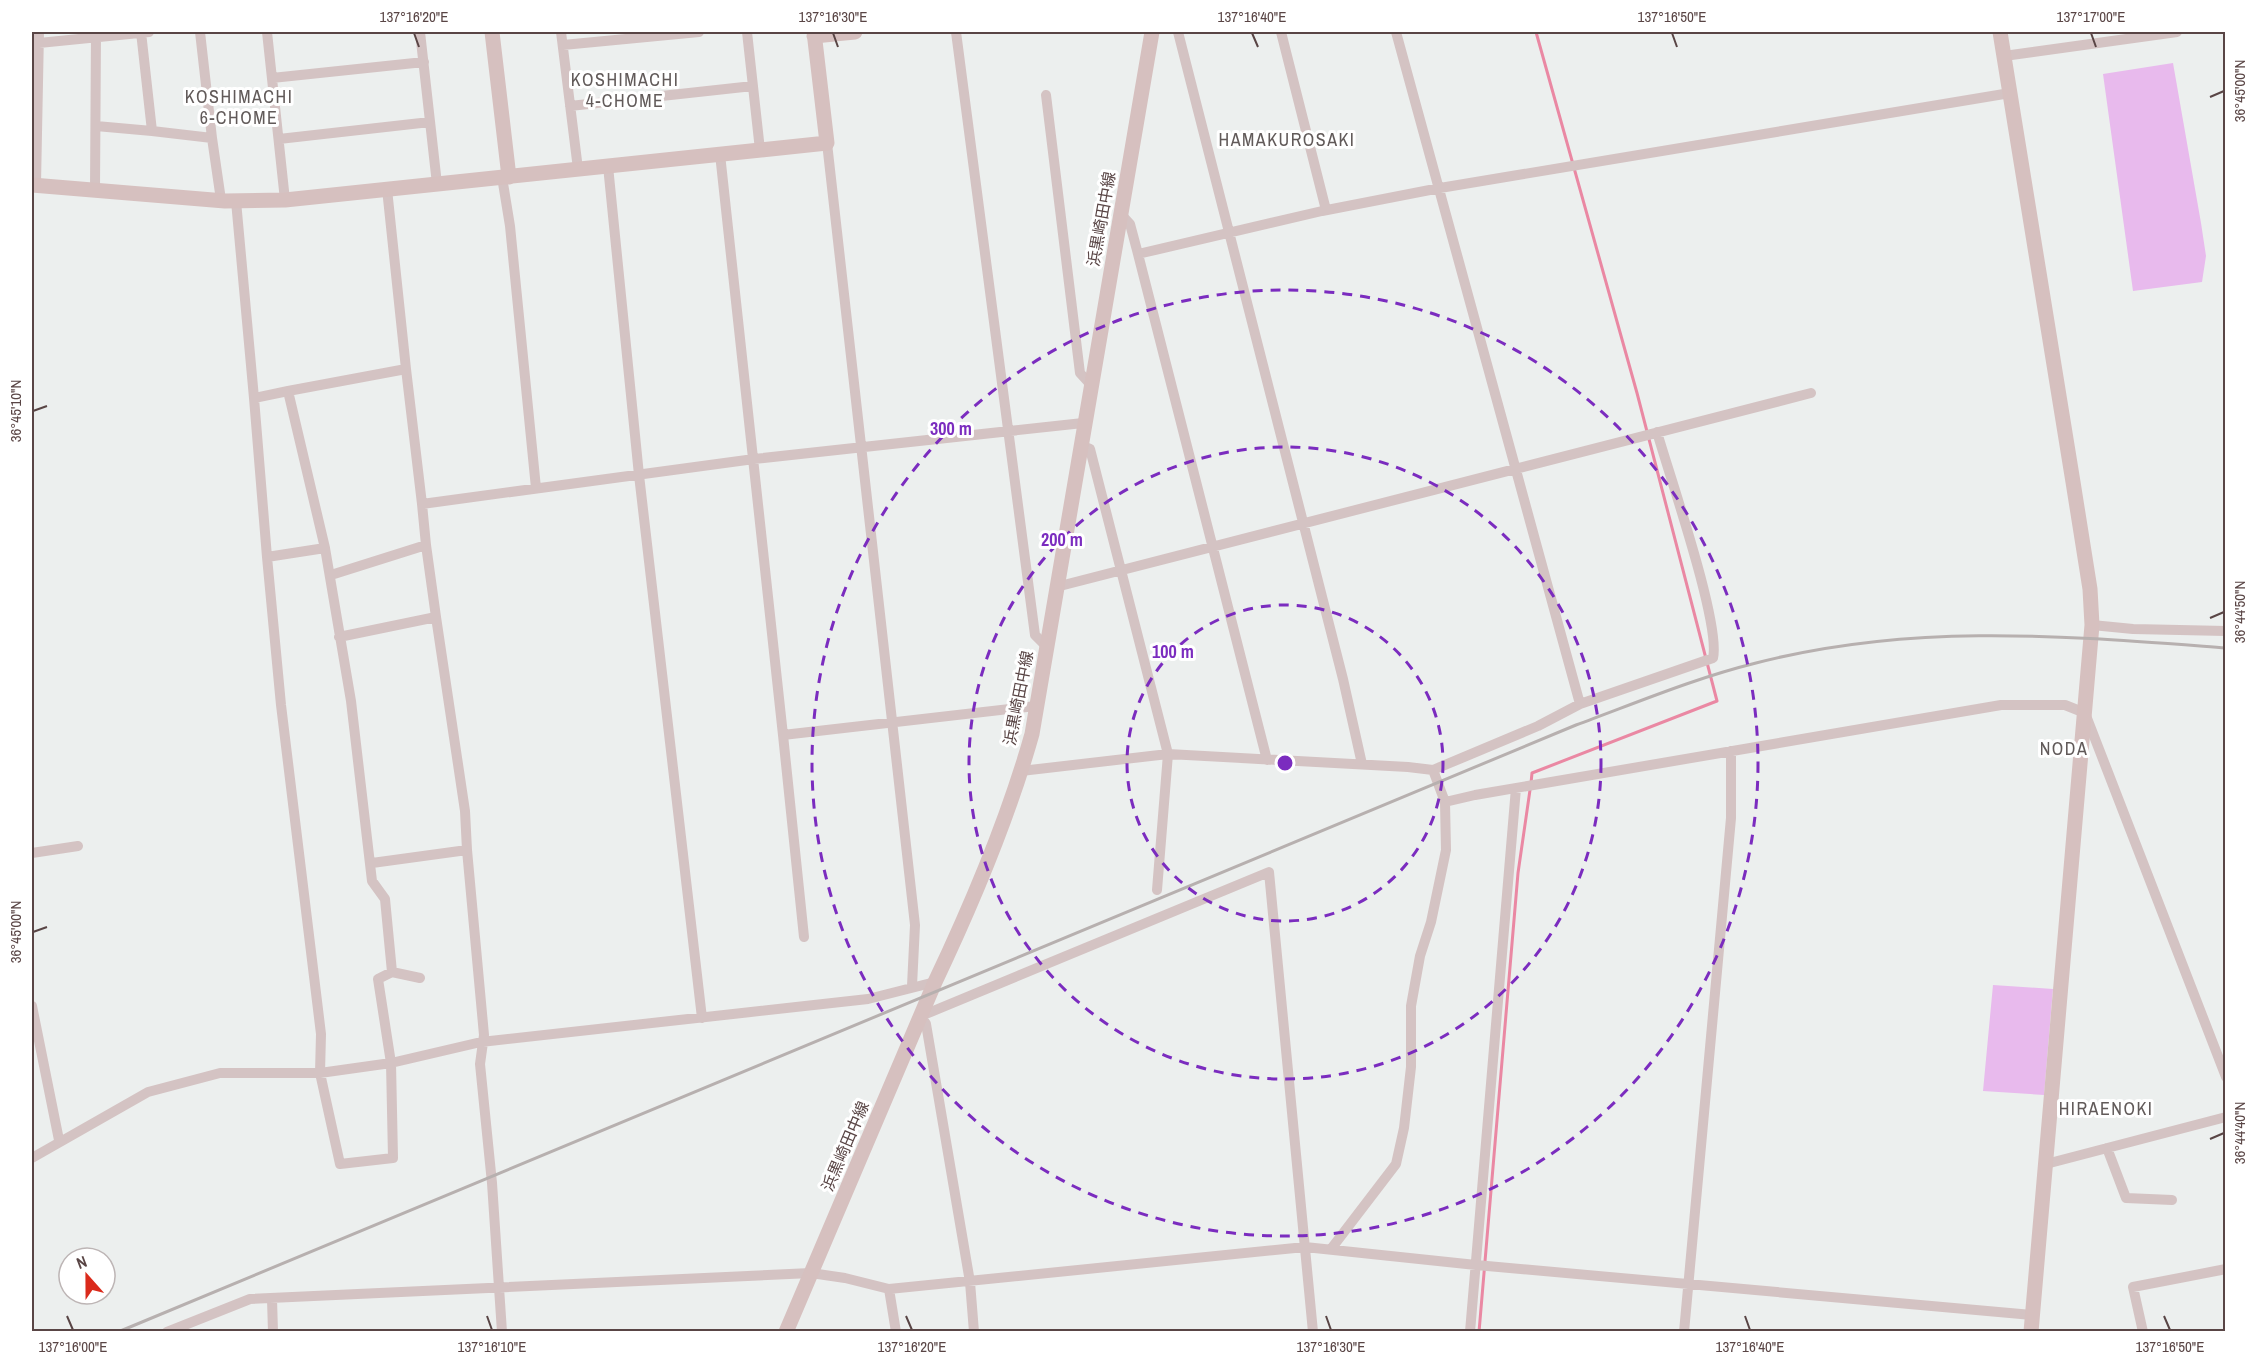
<svg xmlns="http://www.w3.org/2000/svg" width="2257" height="1363" viewBox="0 0 2257 1363" font-family="'Archivo Narrow','Noto Sans JP',sans-serif">
  <style>
    .green { fill: #e8baed }
    .lines { fill: none; stroke-linecap: round; stroke-linejoin: round }
    .stream { stroke: #ea88a3; stroke-width: 3 }
    .street { stroke: #d4c3c3; stroke-width: 10 }
    .secondary { stroke: #d6c0bf; stroke-width: 15 }
    .rail { stroke: #b7b0af; stroke-width: 3 }
    .ticks { fill: none; stroke: #594545; stroke-width: 2 }
    .ring { fill: none; stroke: #7b2cbf; stroke-width: 3; stroke-dasharray: 10 8 }
    .labels { text-anchor: middle; stroke-width: 6; stroke-linejoin: round; paint-order: stroke }
    .street-label { font-size: 16px; fill: #594545; stroke: #fff }
    .neighbourhood-label { font-size: 18px; letter-spacing: 1.5px; fill: #615a59; stroke: #fff }
    .centre { fill: #7b2cbf; stroke: #fff; stroke-width: 3 }
    .ring-label { font-size: 18px; text-anchor: middle; font-weight: bold; fill: #7b2cbf; stroke: #fff; stroke-width: 6; stroke-linejoin: round; paint-order: stroke }
    .neatline { fill: none; stroke: #594545; stroke-width: 2 }
    .ticks-label { font-size: 15px; text-anchor: middle; fill: #594545 }
  </style>
  <rect width="100%" height="100%" fill="#ecefee"/>
  <!-- green -->
  <path class="green" d="M2173,63L2201,223L2206,256L2202,282L2133,291L2103,74Z
    M1993,985L2053,989L2044,1095L1983,1091Z"/>
  <g class="lines">
    <!-- stream -->
    <path class="stream" d="M1531,783L1532,773L1717,701L1637,393L1536,32
      M1479,1332L1518,873L1530,790"/>
    <!-- street -->
    <path class="street" d="M267,32L285,200
      M420,32L437,184
      M561,32L578,169
      M747,32L760,150
      M956,32L1035,635L1046,646
      M1178,32L1343,679L1362,764
      M1281,32L1326,210
      M1396,32L1580,704
      M39,43L149,32
      M563,45L699,32
      M2004,56L2177,32
      M272,78L424,62
      M1046,95L1080,373L1090,384
      M570,106L753,86
      M96,126L152,131L141,32
      M152,131L212,138L200,32
      M212,138L221,200
      M279,139L430,122
      M827,143L915,925L912,986
      M720,154L783,735
      M608,166L639,475L702,1018
      M502,177L510,226L536,488
      M36,184L39,32
      M95,189L96,32
      M387,189L406,369
      M236,201L254,398
      M1120,213L1130,224L1138,254L1322,211L1440,188L2010,93
      M1138,254L1267,760
      M288,391L406,369L422,504
      M1080,445L1090,449L1168,754L1157,890
      M325,548L351,701L372,881L385,899L392,972L378,979L391,1063L393,1158L340,1164L320,1073L321,1034L281,705L267,557Z
      M267,557L254,398L288,391L325,548
      M331,575L426,545L422,504L754,459L1083,423
      M1056,587L1811,393
      M2092,625L2133,629L2226,631
      M339,637L436,617L426,545
      M1433,770L1538,726L1580,704L1713,658C1721,624 1669,474 1657,432
      M1021,771L1168,754L1408,767L1433,770L1445,802
      M467,850L484,1035L480,1064L492,1183L502,1332
      M32,853L78,846
      M372,863L467,850L465,811L436,617
      M804,937L783,735L1036,706
      M392,972L420,978
      M32,1006L59,1140
      M2107,1148L2126,1198L2172,1200
      M32,1158L148,1092L220,1073H320L391,1063L481,1042L868,999L935,982
      M2046,1164L2226,1117
      M1331,1249L1396,1164L1404,1128L1411,1067V1006L1420,956L1431,922L1446,850L1445,802L1475,795L2001,705H2065L2085,713L2226,1077
      M889,1289L896,1332
      M272,1299L273,1332
      M167,1332L250,1299L811,1273L845,1278L889,1289L1305,1247L1476,1265L2032,1315
      M974,1332L970,1282L926,1024L921,1016L1269,872L1313,1332
      M1470,1332L1516,788
      M1684,1332L1731,818V751
      M2143,1332L2133,1287L2226,1269"/>
    <!-- secondary -->
    <path class="secondary" d="M492,32L509,177
      M2000,32L2073,482L2090,589L2092,625L2031,1332
      M814,36L855,32
      M32,185L225,201L285,200L827,143L814,32
      M786,1332L935,982C973,902 1008,819 1032,734L1152,32"/>
    <!-- rail -->
    <path class="rail" d="M118,1332L1576,725C1636,703 1695,678 1756,663C1914,622 2065,636 2226,648"/>
  </g>
  <!-- ticks -->
  <path class="ticks" d="M414,33L419,47M833,33L838,47M1252,33L1258,47M1672,33L1677,47M2091,33L2096,47M2210,97L2224,91M33,411L47,406M2210,618L2224,612M33,932L47,927M2210,1139L2224,1133M67,1316L73,1330M487,1316L492,1330M906,1316L912,1330M1326,1316L1331,1330M1745,1316L1750,1330M2164,1316L2170,1330"/>
  <!-- distance rings -->
  <g class="ring">
    <circle cx="1285" cy="763" r="158"/>
    <circle cx="1285" cy="763" r="316"/>
    <circle cx="1285" cy="763" r="473"/>
  </g>
  <g class="labels">
    <!-- street labels -->
    <g class="street-label">
      <text transform="translate(1101 219) rotate(-80)" y="6">浜黒崎田中線</text>
      <text transform="translate(1018 698) rotate(-79)" y="6">浜黒崎田中線</text>
      <text transform="translate(845 1146) rotate(-67)" y="6">浜黒崎田中線</text>
    </g>
    <!-- neighbourhood labels -->
    <g class="neighbourhood-label">
      <text x="625" y="86">KOSHIMACHI<tspan x="625" dy="21">4-CHOME</tspan></text>
      <text x="239" y="103">KOSHIMACHI<tspan x="239" dy="21">6-CHOME</tspan></text>
      <text x="1287" y="146">HAMAKUROSAKI</text>
      <text x="2064" y="755">NODA</text>
      <text x="2106" y="1115">HIRAENOKI</text>
    </g>
  </g>
  <circle cx="1285" cy="763" r="9" class="centre"/>
  <g class="ring-label">
    <text x="951" y="435">300 m</text>
    <text x="1062" y="546">200 m</text>
    <text x="1173" y="658">100 m</text>
  </g>
  <!-- border -->
  <rect width="2257" height="1363" fill="none" stroke="#ffffff" stroke-width="66"/>
  <!-- north arrow -->
  <g transform="translate(87 1276) rotate(339)"><circle r="28" fill="#ffffff" stroke="#bdb5b5" stroke-width="1.5"/>
  <path d="M0-4.5L10 22L0 15L-10 22Z" fill="#da2a1b"/>
  <text y="-9" font-size="16" font-weight="bold" text-anchor="middle" fill="#594545">N</text>
  </g>
  <rect x="33" y="33" width="2191" height="1297" class="neatline"/>
  <g class="ticks-label">
    <text x="414" y="22">137°16'20"E</text>
    <text x="833" y="22">137°16'30"E</text>
    <text x="1252" y="22">137°16'40"E</text>
    <text x="1672" y="22">137°16'50"E</text>
    <text x="2091" y="22">137°17'00"E</text>
    <text transform="translate(2240 91) rotate(-90)" y="5">36°45'00"N</text>
    <text transform="translate(16 411) rotate(-90)" y="5">36°45'10"N</text>
    <text transform="translate(2240 612) rotate(-90)" y="5">36°44'50"N</text>
    <text transform="translate(16 932) rotate(-90)" y="5">36°45'00"N</text>
    <text transform="translate(2240 1133) rotate(-90)" y="5">36°44'40"N</text>
    <text x="73" y="1352">137°16'00"E</text>
    <text x="492" y="1352">137°16'10"E</text>
    <text x="912" y="1352">137°16'20"E</text>
    <text x="1331" y="1352">137°16'30"E</text>
    <text x="1750" y="1352">137°16'40"E</text>
    <text x="2170" y="1352">137°16'50"E</text>
  </g>
</svg>
